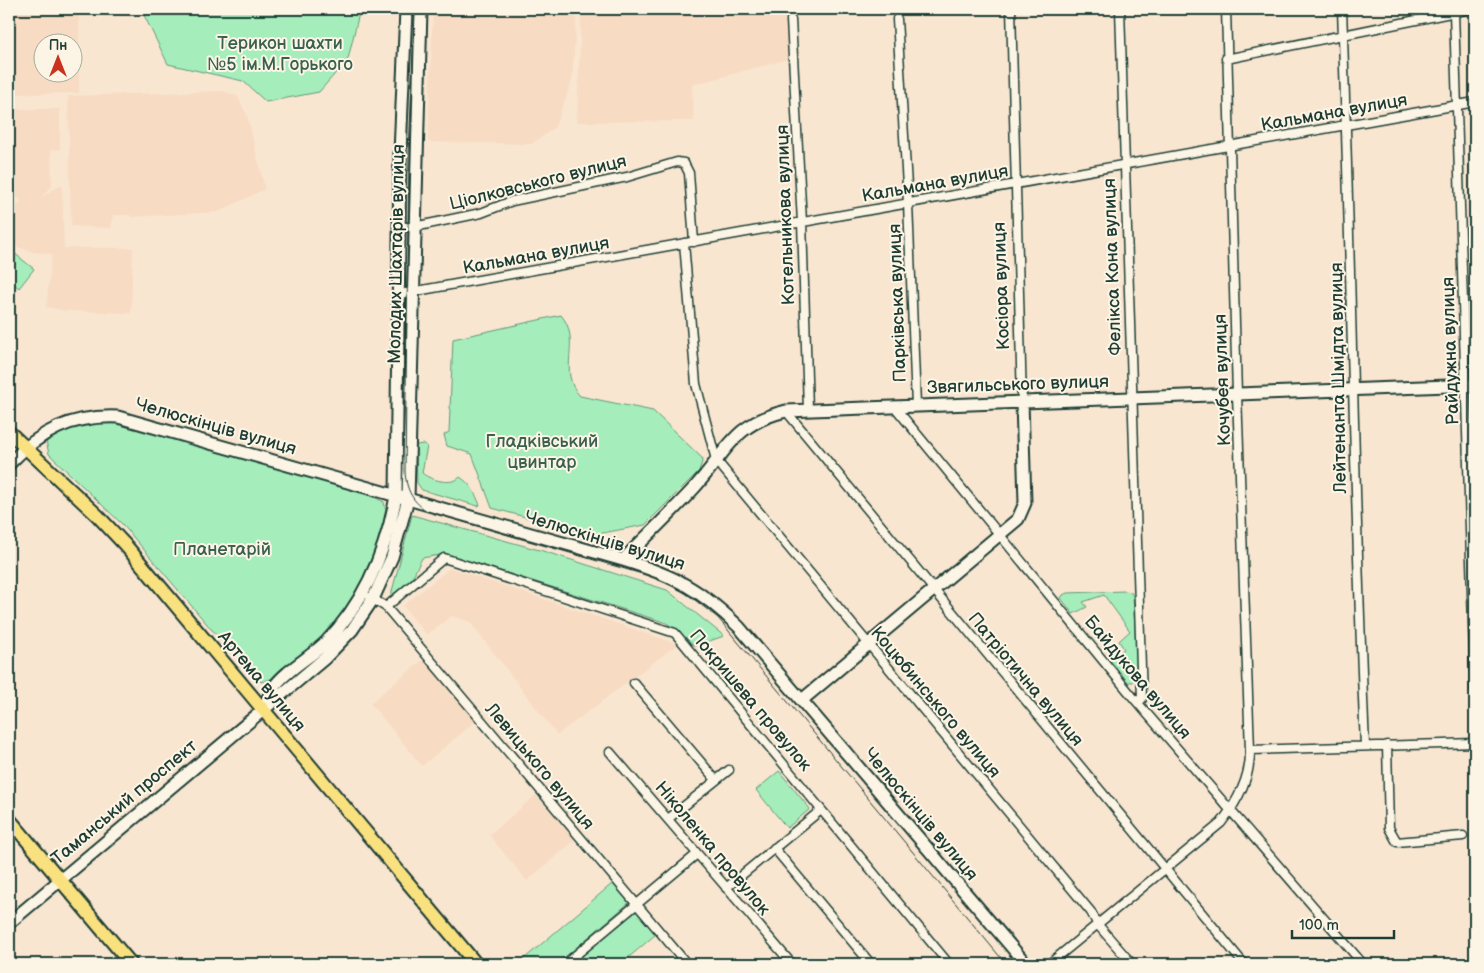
<svg xmlns="http://www.w3.org/2000/svg" width="1484" height="973" viewBox="0 0 1484 973" font-family="'Balsamiq Sans',sans-serif">
  <style>
    .built { fill: #f7dbc3; fill-rule: evenodd }
    .green { fill: #a5eebc; stroke: #629678 }
    .lines { fill: none; stroke-linecap: round; stroke-linejoin: round }
    .street-casing { stroke: #1f3d34; stroke-width: 11 }
    .secondary-casing { stroke: #1f3d34; stroke-width: 15 }
    .primary-casing { stroke: #1f3d34; stroke-width: 16 }
    .street { stroke: #fcf5e5; stroke-width: 8 }
    .secondary { stroke: #fcf5e5; stroke-width: 11 }
    .primary { stroke: #fae180; stroke-width: 12 }
    .tram { stroke: #1f3d34; stroke-width: 1 }
    .labels { text-anchor: middle; stroke-width: 4; stroke-linejoin: round; paint-order: stroke }
    .park-label { font-size: 18px; fill: #3a604f; stroke: #fcf5e5 }
    .street-label { font-size: 18px; fill: #1f3d34; stroke: #fcf5e5 }
  </style>
  <rect width="100%" height="100%" fill="#f9e6d1"/>
  <filter id="ink" filterUnits="userSpaceOnUse"><feTurbulence type="fractalNoise" baseFrequency=".02" numOctaves="2"/><feDisplacementMap in="SourceGraphic" scale="10" xChannelSelector="R" yChannelSelector="G"/><feConvolveMatrix kernelMatrix="1 2 1 2 8 2 1 2 1" color-interpolation-filters="sRGB"/></filter>
  <g filter="url(#ink)">
    <!-- built -->
    <path class="built" d="M9,9H79V93L9,94ZM72,42V72H42V42Z
      M433,9H577L572,81L555,127L532,144L428,142Z
      M581,9H793L800,56L692,85L694,121L577,122Z
      M223,91L237,96L247,115L265,189L218,212L131,217L130,215H113L111,228L71,226L68,96Z
      M9,109H60V149L51,150L52,186L40,198L62,184L64,248H133L131,313L67,311L46,307L52,254L33,252L9,244V205H20V198H9Z
      M450,568L678,644L557,735L470,622L451,616L427,635L403,606Z
      M424,659L476,721L422,766L370,703Z
      M536,795L575,840L527,881L489,835Z"/>
    <!-- green -->
    <path class="green" d="M141,9H360L348,59L319,92L266,102L243,81L168,64Z
      M853,9H901C886,17 868,12 853,9Z
      M9,249L34,269L19,288L9,280Z
      M561,315C583,341 556,371 580,396L653,411L703,459L699,471L645,525L592,535L492,508L472,454L447,446L444,435L449,432L453,339Z
      M101,420L133,425L368,494L384,502L387,517L373,561L354,600L319,641L277,677L261,682L225,641L212,630L123,525L49,454L46,441L71,425Z
      M424,444L427,446L422,473C430,480 452,486 460,477C471,484 475,493 480,505L478,506L422,490L417,483L416,445Z
      M412,515L543,551L667,590L724,636L695,646L667,623L446,554L422,558L408,586L391,595Z
      M1125,591L1131,592L1133,597L1138,676L1133,682H1128L1110,660L1124,649L1119,641L1130,631L1104,595L1083,602L1087,607L1073,614L1061,598L1063,595L1067,593Z
      M779,771L810,809L787,828L756,790Z
      M613,883L630,902L557,964H518Z
      M635,909L656,934L621,964H571Z"/>
    <g class="lines">
      <defs>
        <path id="street" d="M1011,9L1022,401
          M1120,9L1142,699L1137,702
          M1226,9L1237,394L1250,750
          M1342,9C1351,254 1354,500 1365,746
          M1454,12L1475,690
          M897,19L908,203L916,405
          M791,20L802,222L808,409
          M1226,59L1470,9
          M399,227H414L481,213L512,201L627,177L677,162L684,163L689,173L694,242
          M684,243L696,384L716,460L1091,912L1098,925L1132,964
          M400,294L1475,102
          M894,406L1137,702L1363,964
          M786,411L1244,964
          M370,597L386,607L687,964
          M386,607L444,558L675,633L949,964
          M634,683L716,780
          M1387,745L1389,828L1397,842L1463,836
          M610,752L792,964
          M668,819L729,770
          M774,848L871,964
          M726,888L821,810
          M565,964L697,854
          M1049,964L1221,823C1238,801 1251,777 1250,750L1475,743"/>
        <path id="secondary" d="M9,464C40,431 72,415 118,417L623,560C675,576 700,589 739,627L1026,964
          M623,560C647,536 672,512 695,487C728,450 733,424 786,411L1475,385
          M802,700L1018,519L1025,503L1022,401
          M264,708C267,701 270,693 274,687C285,671 311,657 326,642C366,601 386,551 396,496L400,153L406,9
          M9,923L325,658L352,630L373,599L392,557L408,499L421,9"/>
        <path id="primary" d="M9,432L98,516L127,547L476,964
          M9,819L131,964"/>
      </defs>
      <!-- street casing -->
      <use href="#street" class="street-casing"/>
      <!-- secondary casing -->
      <use href="#secondary" class="secondary-casing"/>
      <!-- primary casing -->
      <use href="#primary" class="primary-casing"/>
      <!-- street -->
      <use href="#street" class="street"/>
      <!-- secondary -->
      <use href="#secondary" class="secondary"/>
      <!-- primary -->
      <use href="#primary" class="primary"/>
      <!-- tram -->
      <path class="tram" d="M415,9L409,153L405,471C406,490 413,503 429,512L656,578L686,593L718,618L1006,964"/>
    </g>
  </g>
  <g class="labels">
    <!-- park labels -->
    <g class="park-label">
      <text x="280" y="49">Терикон шахти<tspan x="280" dy="21">№5 ім.М.Горького</tspan></text>
      <text x="542" y="447">Гладківський<tspan x="542" dy="21">цвинтар</tspan></text>
      <text x="222" y="555">Планетарій</text>
    </g>
    <!-- street labels -->
    <g class="street-label">
      <text transform="translate(1334 112) rotate(-10)" y="6">Кальмана вулиця</text>
      <text transform="translate(538 182) rotate(-14)" y="6">Ціолковського вулиця</text>
      <text transform="translate(935 183) rotate(-10)" y="6">Кальмана вулиця</text>
      <text transform="translate(785 215) rotate(-92)" y="6">Котельникова вулиця</text>
      <text transform="translate(396 254) rotate(-89)" y="6">Молодих Шахтарів вулиця</text>
      <text transform="translate(536 255) rotate(-10)" y="6">Кальмана вулиця</text>
      <text transform="translate(1112 267) rotate(-92)" y="6">Фелікса Кона вулиця</text>
      <text transform="translate(1001 286) rotate(-92)" y="6">Косіора вулиця</text>
      <text transform="translate(897 303) rotate(-92)" y="6">Парківська вулиця</text>
      <text transform="translate(1450 351) rotate(-92)" y="6">Райдужна вулиця</text>
      <text transform="translate(1338 378) rotate(-91)" y="6">Лейтенанта Шмідта вулиця</text>
      <text transform="translate(1222 380) rotate(-92)" y="6">Кочубея вулиця</text>
      <text transform="translate(1018 384) rotate(-2)" y="6">Звягильського вулиця</text>
      <text transform="translate(216 426) rotate(16)" y="6">Челюскінців вулиця</text>
      <text transform="translate(605 540) rotate(17)" y="6">Челюскінців вулиця</text>
      <text transform="translate(1138 677) rotate(50)" y="6">Байдукова вулиця</text>
      <text transform="translate(1026 679) rotate(50)" y="6">Патріотична вулиця</text>
      <text transform="translate(262 681) rotate(50)" y="6">Артема вулиця</text>
      <text transform="translate(751 700) rotate(50)" y="6">Покришева провулок</text>
      <text transform="translate(936 702) rotate(50)" y="6">Коцюбинського вулиця</text>
      <text transform="translate(540 766) rotate(50)" y="6">Левицького вулиця</text>
      <text transform="translate(124 802) rotate(-40)" y="6">Таманський проспект</text>
      <text transform="translate(921 814) rotate(50)" y="6">Челюскінців вулиця</text>
      <text transform="translate(713 848) rotate(50)" y="6">Ніколенка провулок</text>
    </g>
  </g>
  <!-- margin -->
  <rect width="1484" height="973" fill="none" stroke="#fcf5e5" stroke-width="30"/>
  <rect x="15" y="15" width="1454" height="943" fill="none" stroke="#1f3d34" stroke-width="2" filter="url(#ink)"/>
  <!-- north arrow -->
  <g transform="translate(58 58)"><circle r="24" fill="#fcf5e5" stroke="#a4ab9e"/>
  <path d="M0-4L9 19L0 12L-9 19Z" fill="#c8321e"/>
  <text y="-8" font-size="14" font-weight="bold" text-anchor="middle" fill="#1f3d34">Пн</text>
  </g>
  <!-- scale -->
  <path d="M1292 930v8h102v-8" fill="none" stroke="#1f3d34" stroke-width="2.5"/>
  <text x="1299" y="930" font-size="15" fill="#1f3d34" stroke="#fcf5e5" stroke-width="4" paint-order="stroke">100 m</text>
</svg>
